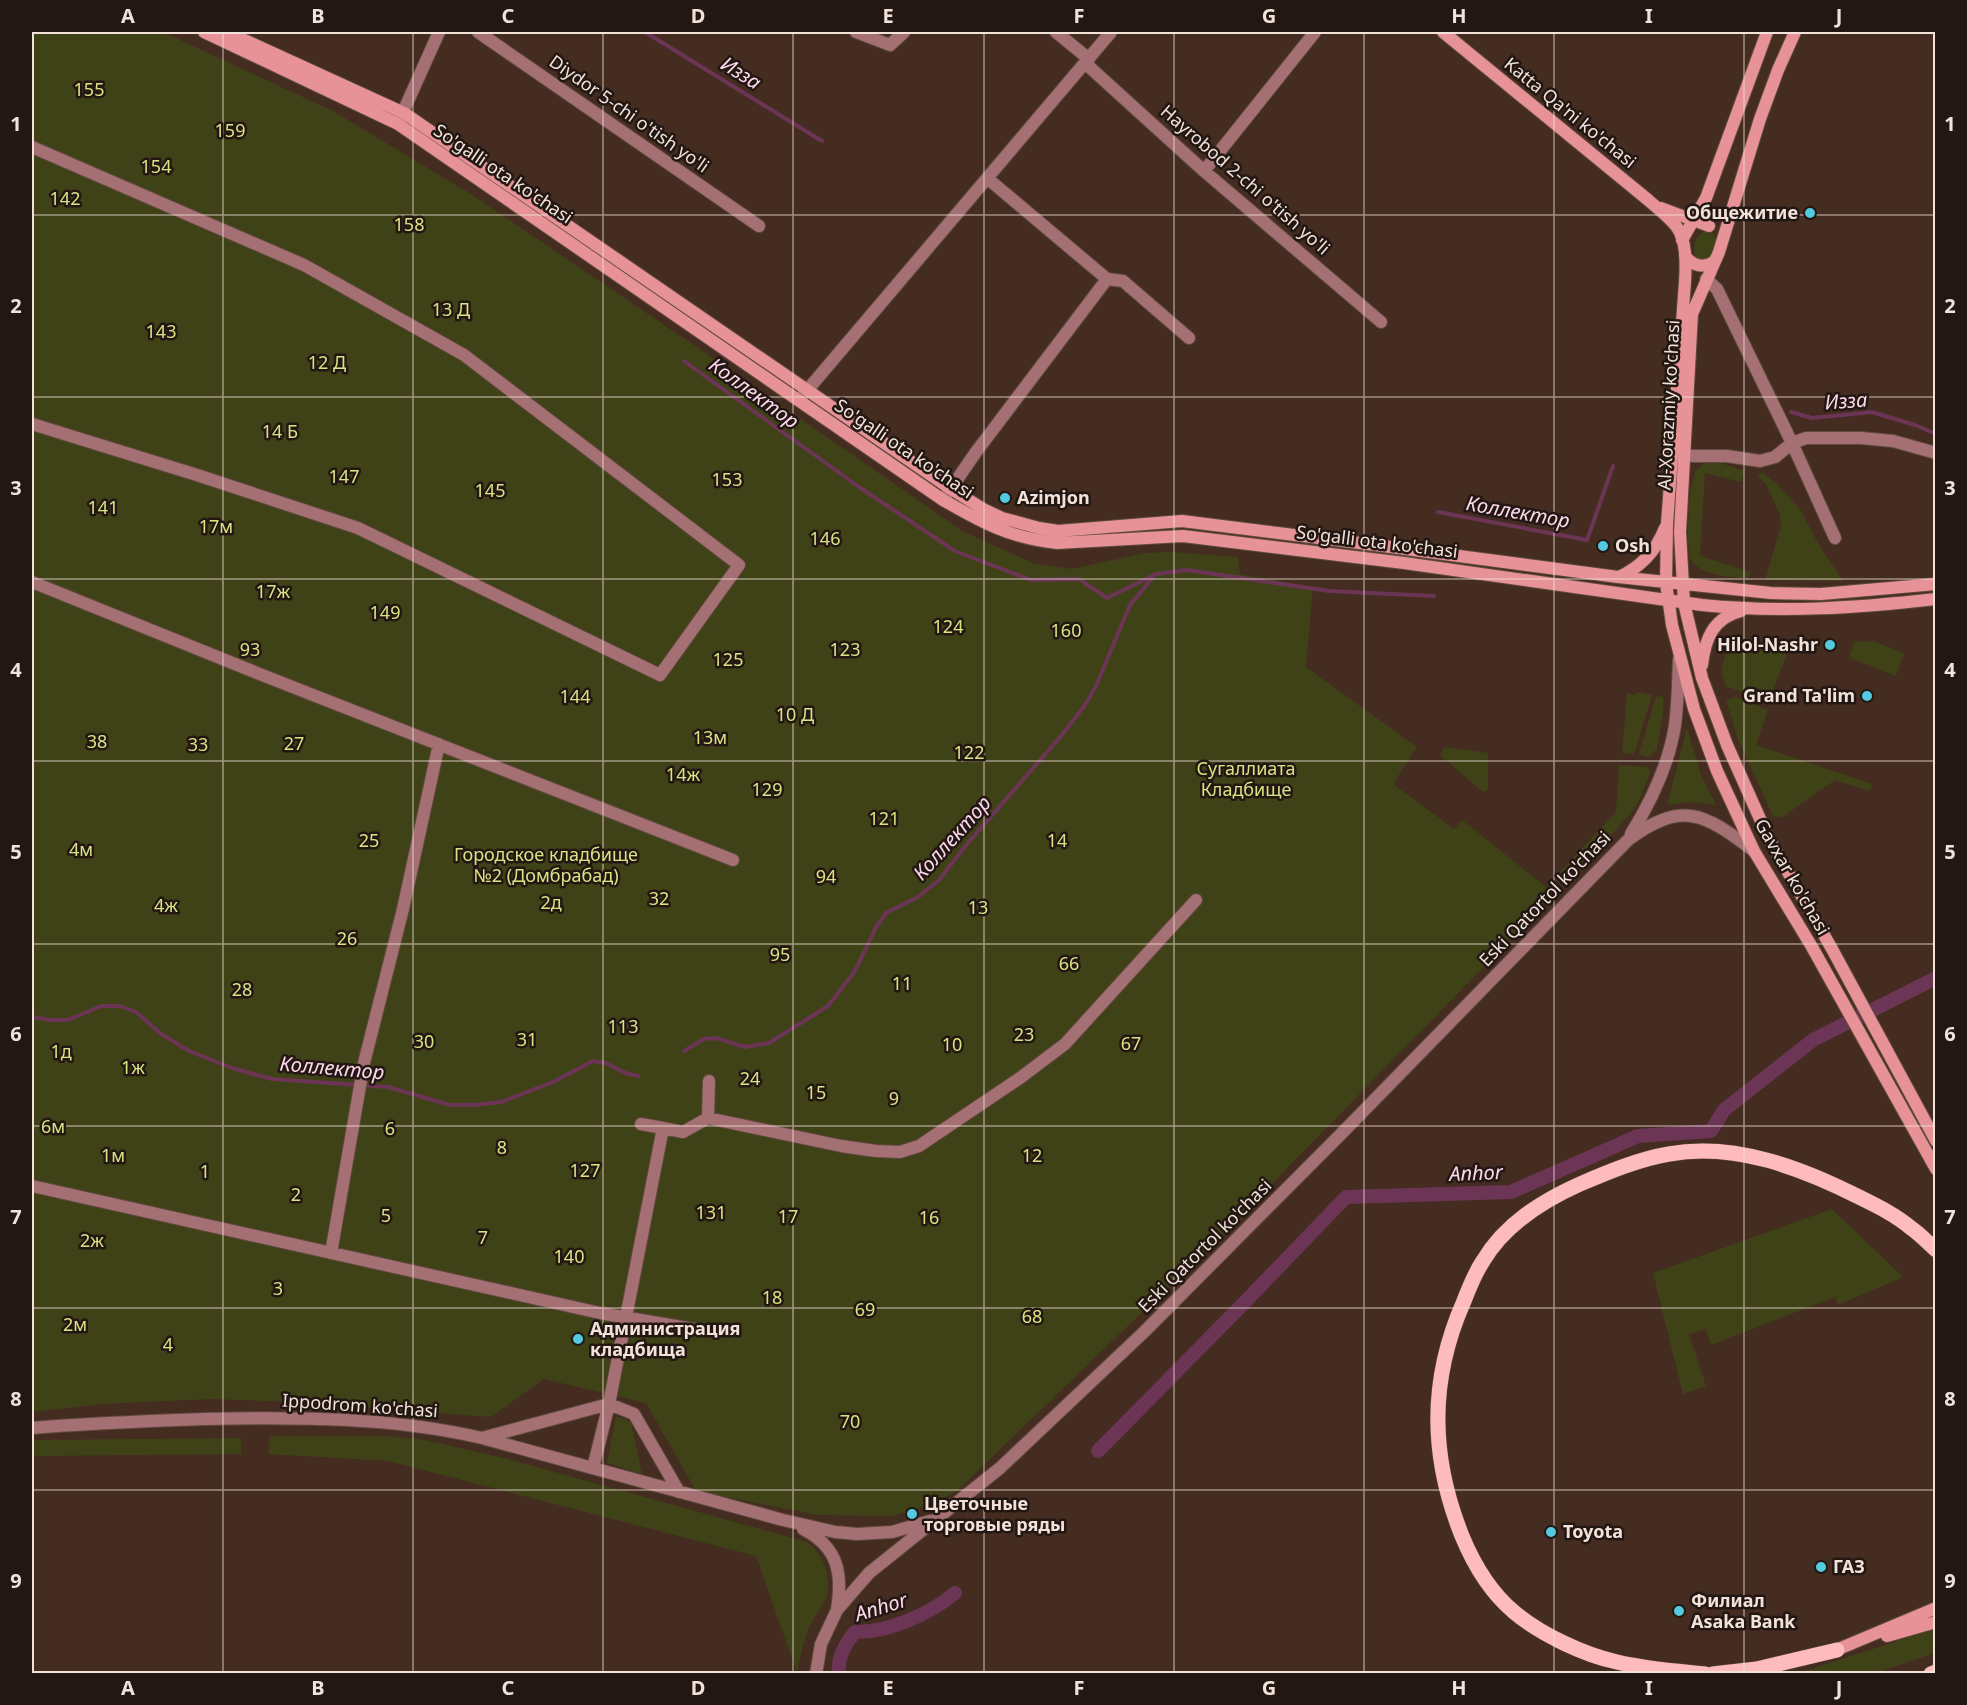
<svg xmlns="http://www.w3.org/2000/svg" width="1967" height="1705" viewBox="0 0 1967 1705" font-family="'Noto Sans',sans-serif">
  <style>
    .green { fill: #3f4217 }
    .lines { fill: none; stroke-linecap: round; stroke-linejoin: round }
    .stream { stroke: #6c3556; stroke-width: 4 }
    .canal { stroke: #6c3556; stroke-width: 14 }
    .street-casing { stroke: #60493e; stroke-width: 14 }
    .secondary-casing { stroke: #60493e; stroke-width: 14 }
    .primary-casing { stroke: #60493e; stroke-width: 16 }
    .street { stroke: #a57073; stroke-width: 12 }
    .secondary { stroke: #e69296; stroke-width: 12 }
    .primary { stroke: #fdbbbe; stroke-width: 15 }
    .grid { fill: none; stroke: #f2e2da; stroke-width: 1.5; stroke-opacity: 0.55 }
    .poi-dot { fill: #54cade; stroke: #221712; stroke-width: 2 }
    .labels { text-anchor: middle; stroke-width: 5; stroke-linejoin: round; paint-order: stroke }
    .park-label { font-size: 18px; fill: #dae383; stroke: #221712 }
    .street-label { font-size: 18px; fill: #f2e2da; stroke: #221712 }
    .poi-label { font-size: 18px; font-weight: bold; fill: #f2e2da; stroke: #221712; text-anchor: start }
    .water-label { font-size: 20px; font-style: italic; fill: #fdd8ec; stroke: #221712 }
    .neatline { fill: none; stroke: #f2e2da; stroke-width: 2 }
    .grid-label { font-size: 20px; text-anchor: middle; font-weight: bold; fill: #f2e2da }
  </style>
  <rect width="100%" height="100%" fill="#442c20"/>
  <!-- green -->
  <path class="green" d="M32,32H163L333,111L471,194L710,356L964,532L1033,563L1072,569L1145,553L1172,552L1238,557L1240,574L1313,587L1306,667L1417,747L1393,784L1454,829L1462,820L1555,894L1221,1236L956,1492L925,1507L891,1516L818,1515L696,1491L646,1403L544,1379L491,1417L297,1402L211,1399L101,1404L32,1412Z
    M1708,230C1723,237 1715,255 1704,261L1696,258C1691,247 1695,234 1708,230Z
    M1712,460L1744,471L1741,482L1705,473L1700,556L1751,572L1747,579C1728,576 1698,577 1689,556C1687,537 1688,492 1694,475C1697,467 1705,463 1712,460Z
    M1762,472L1776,483L1800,509L1819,545L1843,581L1765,580L1781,526L1780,515L1766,484L1758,476Z
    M1731,634L1789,649L1768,702L1726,686L1721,671Z
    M1873,641L1904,653L1896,676L1849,658L1854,642Z
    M1638,692L1652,695L1634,754L1622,753L1627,693L1634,695Z
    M1663,696V712L1657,749L1648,757L1639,754L1656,697Z
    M1736,697L1768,710L1756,745L1872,784L1870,791L1835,780L1781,818L1773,816L1738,739L1726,700Z
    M1687,728L1701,775L1716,805L1690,802L1667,805Z
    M1444,747L1488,753V789L1483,792L1440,755Z
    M1619,765L1648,767L1650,773L1639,801L1631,813L1570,881L1562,878L1559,873L1616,812Z
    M1832,1209L1903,1277L1838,1305L1835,1297L1711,1345L1706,1329L1689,1334L1706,1386L1683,1394L1653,1273Z
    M616,1416L631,1422L642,1474L607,1463Z
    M269,1436H389L425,1440L508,1459L807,1542C823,1553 833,1578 826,1597C823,1607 814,1616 810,1626C803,1641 801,1656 797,1672L756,1556L388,1461L269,1454Z
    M241,1438V1454L32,1456V1440Z
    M1935,1629V1653L1876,1673H1798Z"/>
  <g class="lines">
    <!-- stream -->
    <path class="stream" d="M645,32L822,141
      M684,361L859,487L955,551L1031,580L1079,579L1107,598L1156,574L1187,570L1329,591L1434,596
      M1791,412L1812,418L1872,412L1915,425L1936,434
      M1438,512L1587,540L1613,466
      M32,1017L51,1020H68L101,1006H120L136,1012L160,1033L189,1051L235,1069L272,1079L388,1087L450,1105H473L501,1102L553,1082L593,1061L606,1063L625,1073L638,1076
      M684,1051L704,1039L716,1038L745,1047L769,1043L828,1006L855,971L876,927L886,913L918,897L939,880L967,844L1061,736L1085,705L1096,686L1130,605L1153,577"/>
    <!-- canal -->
    <path class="canal" d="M1098,1451L1245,1302L1346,1197L1511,1192L1638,1136L1711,1131L1724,1110L1813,1040L1936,978
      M839,1674C837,1658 845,1644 855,1632C887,1633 930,1614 955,1593"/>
    <defs>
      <path id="street" d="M478,32L759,226
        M856,32L890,45L904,32
        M1056,32L1089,59
        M1085,63L1204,171L1381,322
        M399,121L439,32
        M32,147L304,265L464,355L739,565L660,675L358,528L197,475L32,424
        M1204,171L1315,32
        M987,178L1107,279L1123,281L1189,338
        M1706,279L1717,289L1792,443L1835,538
        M799,400L1111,32
        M1684,456H1727L1760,461L1775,457L1792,443L1806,438H1861L1893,441L1936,453
        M945,497L976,452L1107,279
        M32,582L257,673L733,860
        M1631,834C1652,800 1669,764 1675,725C1678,703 1678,681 1679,659
        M708,1118L709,1081
        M641,1124L663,1128
        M32,1186L600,1313L693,1329
        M331,1253L364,1063L403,909L439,744
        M32,1428C89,1423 147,1421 205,1419C297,1417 391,1417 482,1438L783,1520L835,1532L857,1534L892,1532L930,1521
        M482,1438L609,1404L634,1414L679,1492
        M593,1468L609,1404L663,1128L683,1132L708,1118L841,1146L876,1151L900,1152L919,1146L1020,1078L1065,1044L1196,900
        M803,1529C838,1547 843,1573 837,1610
        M816,1674L821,1644L837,1610L869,1573L1000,1468L1144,1332L1343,1132L1628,840C1682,800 1704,813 1754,851"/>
      <path id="secondary" d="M204,32L398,124L943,500C983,523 1010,538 1057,543L1183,536L1404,563L1702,605C1782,613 1856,608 1936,599
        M227,32L404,113L951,489L985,510L1002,518L1039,528L1058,531L1182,521L1383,546L1618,577L1771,593L1821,594L1936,584
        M1443,32L1647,199C1657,208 1668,216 1676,226C1687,240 1686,265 1685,282L1667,524L1666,583L1672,625L1694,709L1717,771L1754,851L1812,947L1936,1169
        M1795,32L1778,70L1760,119L1719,252L1692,314L1680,532L1684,603L1702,678L1727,745L1769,839L1832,949L1936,1141
        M1661,208L1709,226
        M1682,240L1706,198L1767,32
        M1685,256C1693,266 1704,269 1715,261
        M1619,577C1641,567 1656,551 1665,528
        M1702,665C1705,639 1713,618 1741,611
        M1887,1636L1936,1622
        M1829,1653L1936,1608"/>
      <path id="primary" d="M1705,1674C1676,1671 1646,1669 1617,1662C1584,1655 1540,1634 1514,1612C1490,1592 1474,1565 1462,1536C1430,1456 1429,1380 1464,1301C1469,1288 1475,1273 1483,1261C1505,1224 1542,1201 1580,1184C1608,1172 1639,1159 1669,1154C1734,1142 1802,1168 1859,1197C1877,1206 1896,1215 1911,1228C1920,1234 1927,1242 1936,1250
        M1713,1674L1757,1669L1837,1650
        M1931,1674L1936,1672"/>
    </defs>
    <!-- street casing -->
    <use href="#street" class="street-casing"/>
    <!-- secondary casing -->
    <use href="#secondary" class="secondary-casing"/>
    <!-- primary casing -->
    <use href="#primary" class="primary-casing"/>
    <!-- street -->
    <use href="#street" class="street"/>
    <!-- secondary -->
    <use href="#secondary" class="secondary"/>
    <!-- primary -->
    <use href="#primary" class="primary"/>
  </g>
  <!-- grid -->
  <path class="grid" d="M223,32V1674M413,32V1674M603,32V1674M793,32V1674M984,32V1674M1174,32V1674M1364,32V1674M1554,32V1674M1744,32V1674M32,215H1936M32,397H1936M32,579H1936M32,761H1936M32,944H1936M32,1126H1936M32,1308H1936M32,1490H1936"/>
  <!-- markers -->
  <g class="poi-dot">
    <circle cx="1810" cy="213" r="6"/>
    <circle cx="1005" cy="498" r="6"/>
    <circle cx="1603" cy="546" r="6"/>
    <circle cx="1830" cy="645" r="6"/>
    <circle cx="1867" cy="696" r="6"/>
    <circle cx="578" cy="1339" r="6"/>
    <circle cx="912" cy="1514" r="6"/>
    <circle cx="1551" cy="1532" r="6"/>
    <circle cx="1821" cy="1567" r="6"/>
    <circle cx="1679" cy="1611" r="6"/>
  </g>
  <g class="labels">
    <!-- park labels -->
    <g class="park-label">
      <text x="89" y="96">155</text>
      <text x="230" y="137">159</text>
      <text x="156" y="173">154</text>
      <text x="65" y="205">142</text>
      <text x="409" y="231">158</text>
      <text x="451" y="316">13 Д</text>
      <text x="161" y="338">143</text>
      <text x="327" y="369">12 Д</text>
      <text x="280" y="438">14 Б</text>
      <text x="344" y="483">147</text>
      <text x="727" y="486">153</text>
      <text x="490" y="497">145</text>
      <text x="103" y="514">141</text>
      <text x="216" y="533">17м</text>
      <text x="825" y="545">146</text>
      <text x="273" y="598">17ж</text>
      <text x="385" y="619">149</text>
      <text x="948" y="633">124</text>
      <text x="1066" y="637">160</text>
      <text x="250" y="656">93</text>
      <text x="845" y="656">123</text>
      <text x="728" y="666">125</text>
      <text x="575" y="703">144</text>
      <text x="795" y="721">10 Д</text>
      <text x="710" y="744">13м</text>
      <text x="97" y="748">38</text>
      <text x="294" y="750">27</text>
      <text x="198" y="751">33</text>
      <text x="969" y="759">122</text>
      <text x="1246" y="775">Сугаллиата<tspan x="1246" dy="21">Кладбище</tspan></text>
      <text x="683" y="781">14ж</text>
      <text x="767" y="796">129</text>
      <text x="884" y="825">121</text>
      <text x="369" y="847">25</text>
      <text x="1057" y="847">14</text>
      <text x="81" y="856">4м</text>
      <text x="546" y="861">Городское кладбище<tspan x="546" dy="21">№2 (Домбрабад)</tspan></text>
      <text x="826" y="883">94</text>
      <text x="659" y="905">32</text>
      <text x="551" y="909">2д</text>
      <text x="166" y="912">4ж</text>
      <text x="978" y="914">13</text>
      <text x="347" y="945">26</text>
      <text x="780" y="961">95</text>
      <text x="1069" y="970">66</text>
      <text x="902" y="990">11</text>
      <text x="242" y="996">28</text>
      <text x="623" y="1033">113</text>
      <text x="1024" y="1041">23</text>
      <text x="527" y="1046">31</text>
      <text x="424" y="1048">30</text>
      <text x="1131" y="1050">67</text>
      <text x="952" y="1051">10</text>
      <text x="61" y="1058">1д</text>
      <text x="133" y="1074">1ж</text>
      <text x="750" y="1085">24</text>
      <text x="816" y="1099">15</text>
      <text x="894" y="1105">9</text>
      <text x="53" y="1133">6м</text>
      <text x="390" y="1135">6</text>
      <text x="502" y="1154">8</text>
      <text x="113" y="1162">1м</text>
      <text x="1032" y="1162">12</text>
      <text x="585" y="1177">127</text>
      <text x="205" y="1178">1</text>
      <text x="296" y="1201">2</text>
      <text x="711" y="1219">131</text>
      <text x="386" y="1222">5</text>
      <text x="788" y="1223">17</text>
      <text x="929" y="1224">16</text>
      <text x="483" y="1244">7</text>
      <text x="92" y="1247">2ж</text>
      <text x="569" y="1263">140</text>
      <text x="278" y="1295">3</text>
      <text x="772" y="1304">18</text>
      <text x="865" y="1316">69</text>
      <text x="1032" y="1323">68</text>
      <text x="75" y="1331">2м</text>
      <text x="168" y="1351">4</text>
      <text x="850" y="1428">70</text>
    </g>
    <!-- street labels -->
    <g class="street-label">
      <text transform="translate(1570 113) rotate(39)" y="6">Katta Qa'ni ko'chasi</text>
      <text transform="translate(629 114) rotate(35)" y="6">Diydor 5-chi o'tish yo'li</text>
      <text transform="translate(503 174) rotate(34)" y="6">So'galli ota ko'chasi</text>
      <text transform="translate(1245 180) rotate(41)" y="6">Hayrobod 2-chi o'tish yo'li</text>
      <text transform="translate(1669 405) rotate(-87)" y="6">Al-Xorazmiy ko'chasi</text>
      <text transform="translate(904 449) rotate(34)" y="6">So'galli ota ko'chasi</text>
      <text transform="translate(1377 542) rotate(7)" y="6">So'galli ota ko'chasi</text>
      <text transform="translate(1792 877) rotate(60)" y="6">Gavxar ko'chasi</text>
      <text transform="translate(1545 899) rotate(-46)" y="6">Eski Qatortol ko'chasi</text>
      <text transform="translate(1205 1246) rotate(-45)" y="6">Eski Qatortol ko'chasi</text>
      <text transform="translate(360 1406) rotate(4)" y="6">Ippodrom ko'chasi</text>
    </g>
    <!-- poi labels -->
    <g class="poi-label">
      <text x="1798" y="219" text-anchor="end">Общежитие</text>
      <text x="1017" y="504">Azimjon</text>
      <text x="1615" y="552">Osh</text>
      <text x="1818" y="651" text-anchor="end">Hilol-Nashr</text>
      <text x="1855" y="702" text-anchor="end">Grand Ta'lim</text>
      <text x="590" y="1335">Администрация<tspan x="590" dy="21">кладбища</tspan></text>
      <text x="924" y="1510">Цветочные<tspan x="924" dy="21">торговые ряды</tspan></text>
      <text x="1563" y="1538">Toyota</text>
      <text x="1833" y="1573">ГАЗ</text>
      <text x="1691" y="1607">Филиал<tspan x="1691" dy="21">Asaka Bank</tspan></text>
    </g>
    <!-- water labels -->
    <g class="water-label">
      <text transform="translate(741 73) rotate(32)" y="7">Изза</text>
      <text transform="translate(754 393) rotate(36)" y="7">Коллектор</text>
      <text transform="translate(1846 401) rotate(-4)" y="7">Изза</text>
      <text transform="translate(1518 512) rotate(10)" y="7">Коллектор</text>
      <text transform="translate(952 838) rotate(-48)" y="7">Коллектор</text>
      <text transform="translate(332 1068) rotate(5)" y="7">Коллектор</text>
      <text transform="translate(1476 1173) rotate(-2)" y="7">Anhor</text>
      <text transform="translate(881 1607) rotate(-17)" y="7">Anhor</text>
    </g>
  </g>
  <!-- border -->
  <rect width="1967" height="1705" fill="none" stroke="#221712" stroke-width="66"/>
  <rect x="33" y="33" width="1901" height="1639" class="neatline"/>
  <g class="grid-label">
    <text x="128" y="23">A</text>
    <text x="318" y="23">B</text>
    <text x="508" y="23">C</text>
    <text x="698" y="23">D</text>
    <text x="888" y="23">E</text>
    <text x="1079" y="23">F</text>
    <text x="1269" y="23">G</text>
    <text x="1459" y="23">H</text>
    <text x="1649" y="23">I</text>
    <text x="1839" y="23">J</text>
    <text x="16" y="131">1</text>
    <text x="1950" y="131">1</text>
    <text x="16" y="313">2</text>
    <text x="1950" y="313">2</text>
    <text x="16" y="495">3</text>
    <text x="1950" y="495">3</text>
    <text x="16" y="677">4</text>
    <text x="1950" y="677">4</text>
    <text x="16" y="859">5</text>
    <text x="1950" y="859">5</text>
    <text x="16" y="1041">6</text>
    <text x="1950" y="1041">6</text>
    <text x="16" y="1224">7</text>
    <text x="1950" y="1224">7</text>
    <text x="16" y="1406">8</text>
    <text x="1950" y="1406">8</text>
    <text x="16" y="1588">9</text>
    <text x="1950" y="1588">9</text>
    <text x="128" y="1695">A</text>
    <text x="318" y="1695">B</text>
    <text x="508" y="1695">C</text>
    <text x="698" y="1695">D</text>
    <text x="888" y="1695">E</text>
    <text x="1079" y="1695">F</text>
    <text x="1269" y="1695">G</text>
    <text x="1459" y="1695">H</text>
    <text x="1649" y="1695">I</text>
    <text x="1839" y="1695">J</text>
  </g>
</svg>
